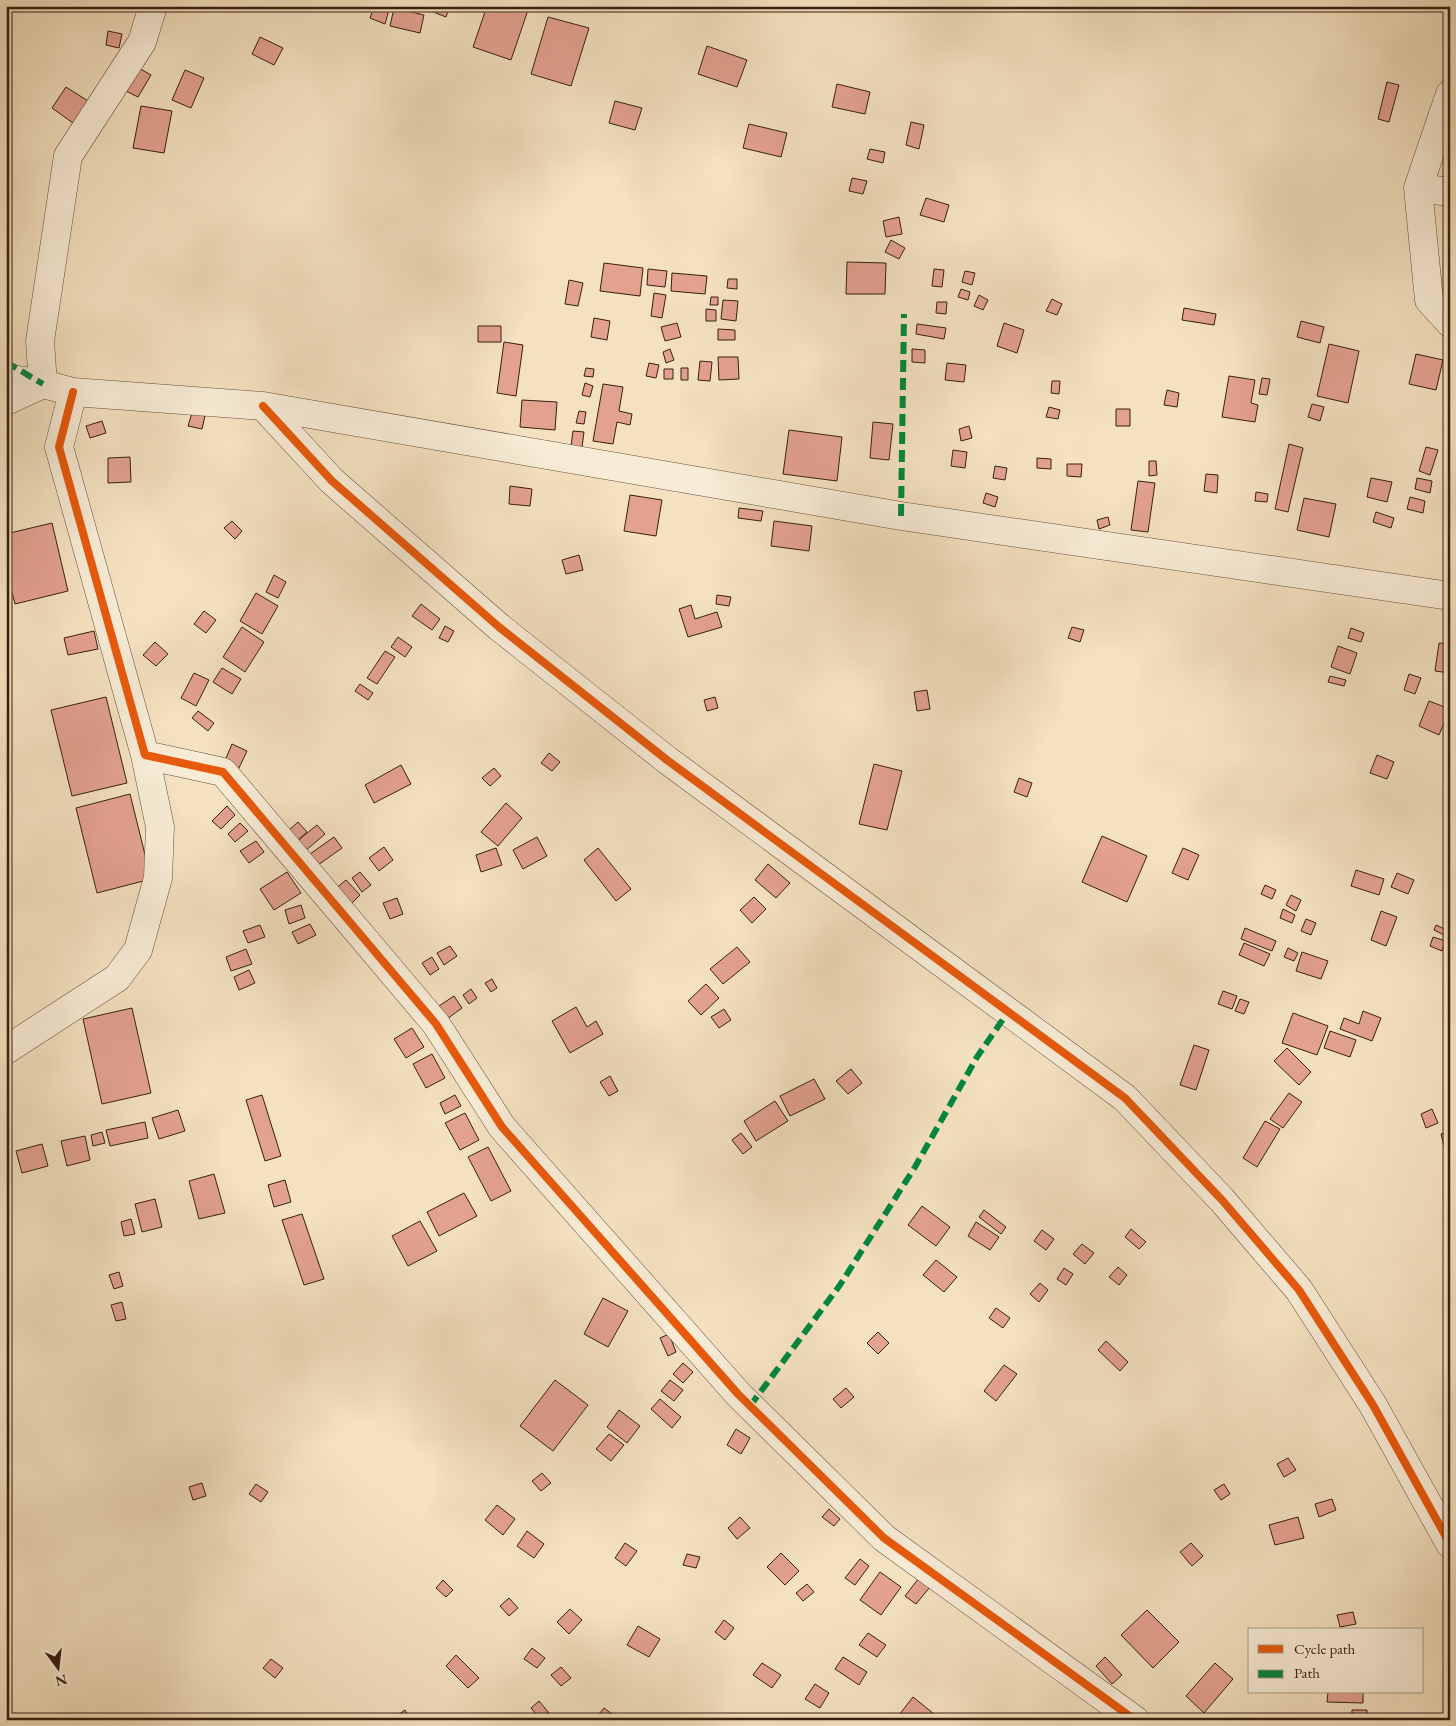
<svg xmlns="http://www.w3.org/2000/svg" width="1456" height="1726" viewBox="0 0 1456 1726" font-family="'EB Garamond',serif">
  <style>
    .building { fill: #e3a190; stroke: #371f10 }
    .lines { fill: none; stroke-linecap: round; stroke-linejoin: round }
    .minor-casing { stroke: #66503c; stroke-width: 29 }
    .minor { stroke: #f8ecd6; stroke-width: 28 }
    .quiet { stroke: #00873e; stroke-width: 6; stroke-dasharray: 12 6; stroke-linecap: butt }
    .cycleway-casing { stroke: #f8ecd6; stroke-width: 11 }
    .cycleway { stroke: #e8590c; stroke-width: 8 }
  </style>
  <rect width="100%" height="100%" fill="#f4e1c0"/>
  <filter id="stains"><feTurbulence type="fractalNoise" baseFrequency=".004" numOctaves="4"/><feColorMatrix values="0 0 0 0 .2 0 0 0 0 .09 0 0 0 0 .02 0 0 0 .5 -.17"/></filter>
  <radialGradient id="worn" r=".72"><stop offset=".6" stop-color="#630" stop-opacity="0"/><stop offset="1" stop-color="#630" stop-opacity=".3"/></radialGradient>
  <!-- building -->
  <path class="building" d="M374,6H390L385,24L370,18Z
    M424,6H450L446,17L423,8Z
    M487,6H517L528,10L511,60L473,47Z
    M394,8L424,15L420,33L390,26Z
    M548,17L589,28L571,86L531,74Z
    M108,31L122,34L119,48L106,45Z
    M260,37L283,48L274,65L252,54Z
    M707,46L747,60L737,87L698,74Z
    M137,67L151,75L138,97L124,90Z
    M185,70L204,78L191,108L172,100Z
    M1387,82L1399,85L1389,122L1378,119Z
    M837,84L870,92L865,114L832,107Z
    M66,87L88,101L73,123L52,108Z
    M615,101L642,108L635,130L609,123Z
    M141,106L172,111L164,153L133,148Z
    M911,122L924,125L919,149L906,145Z
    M749,124L787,133L781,157L743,148Z
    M870,149L885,152L883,163L867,159Z
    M852,178L867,181L863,194L849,191Z
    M926,198L949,205L944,222L920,215Z
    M899,217L902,234L886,237L883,221Z
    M891,240L905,248L899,259L885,252Z
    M847,262L886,263L885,294H846Z
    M604,263L643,268L640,296L600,291Z
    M648,269L667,271L665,287L647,285Z
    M934,269L944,270L942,287L932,286Z
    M965,271L975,273L972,285L962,282Z
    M672,273L707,276L705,294L671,291Z
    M728,279H737V289L727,288Z
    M569,280L583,283L578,306L565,304Z
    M961,289L970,292L968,300L958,297Z
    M654,293L666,295L662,318L651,316Z
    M979,295L988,300L983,310L974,306Z
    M711,297H718V305H710Z
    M1052,299L1062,304L1057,315L1046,311Z
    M723,300L738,301L736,321L721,319Z
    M937,302H947L946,314L936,313Z
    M1184,308L1216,314L1214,325L1182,320Z
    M706,309L716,310V321H706Z
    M594,318L610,321L607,340L591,337Z
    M1301,321L1324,327L1320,343L1297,337Z
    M677,323L681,337L665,341L661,327Z
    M1004,323L1024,330L1017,353L997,346Z
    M917,324L946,328L944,339L916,334Z
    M478,326H501V342H478Z
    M718,329L735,330V340H718Z
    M504,342L523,345L516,396L497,393Z
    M1329,344L1359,351L1348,403L1317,396Z
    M670,349L674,360L666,363L663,352Z
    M912,349L925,350V363L912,362Z
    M1416,354L1443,360L1436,390L1409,384Z
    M718,357H738L739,379L719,380Z
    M700,361L712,362L710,381L698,380Z
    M649,363L659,365L656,378L646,376Z
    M947,363L966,365L964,382L945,380Z
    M586,368L594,369L593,377L584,376Z
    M681,368H688V380H681Z
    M664,369H673V379H664Z
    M1229,376L1255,380L1251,403L1258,405L1255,422L1222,417Z
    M1262,378L1270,379L1267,395L1259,394Z
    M1052,381H1060L1059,394L1051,393Z
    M585,383L593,386L590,397L582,395Z
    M603,384L623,387L619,411L632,414L630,425L617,422L613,444L593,441Z
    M1167,390L1179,393L1177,407L1164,405Z
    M522,400L557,402L555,430L520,427Z
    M1312,404L1324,407L1320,421L1308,417Z
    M1049,407L1060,410L1058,419L1046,417Z
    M1116,409H1130V426H1116Z
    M579,411L586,412L584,424L576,423Z
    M192,413L205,416L202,429L188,426Z
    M102,421L106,433L90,438L86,426Z
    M873,422L893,424L889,460L870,458Z
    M969,426L972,438L961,441L959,429Z
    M789,430L842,437L837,481L783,474Z
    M573,431L584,432L582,447L571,446Z
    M1289,444L1303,448L1288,512L1275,509Z
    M1426,447L1438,450L1430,475L1419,471Z
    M953,450L967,452L965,468L951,466Z
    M130,457L131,482L108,483V458Z
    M1037,458L1051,459V469L1037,468Z
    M1149,461H1156L1157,475L1149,476Z
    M1067,464H1082L1081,477L1067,476Z
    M995,466L1007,468L1005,480L993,478Z
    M1206,474L1218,475L1217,493L1204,491Z
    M1371,478L1392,482L1387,502L1367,497Z
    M1417,478L1432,481L1430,493L1415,489Z
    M1138,481L1155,483L1148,532L1131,530Z
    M510,486L532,489L530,506L509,504Z
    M1256,492L1268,494L1267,502L1255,501Z
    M986,493L998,497L995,507L983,503Z
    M630,495L662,500L656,536L624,531Z
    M1410,497L1425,501L1423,513L1407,509Z
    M1304,498L1336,504L1329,537L1297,530Z
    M739,508L763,511L761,521L738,518Z
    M1376,512L1394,518L1391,528L1373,522Z
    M1108,517L1110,525L1099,529L1097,520Z
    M232,521L242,531L235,539L224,528Z
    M774,521L812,526L809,551L771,546Z
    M52,523L68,591L15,604L6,568V534Z
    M579,555L583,570L566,574L562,560Z
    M274,575L286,582L278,598L266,592Z
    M256,593L278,606L262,634L240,621Z
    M717,595L731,597L729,606L716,604Z
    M421,604L440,619L432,630L412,616Z
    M691,605L695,619L717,612L722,627L688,637L679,609Z
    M204,611L216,620L206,633L194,624Z
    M445,626L454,631L448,642L439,638Z
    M242,627L264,642L245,672L223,657Z
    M1072,627L1084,630L1080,642L1068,638Z
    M1351,628L1364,633L1361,642L1348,638Z
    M94,631L98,649L68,655L64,638Z
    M398,637L412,647L405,657L391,647Z
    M155,642L168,654L156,666L143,655Z
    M1439,643L1450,644V673L1435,671Z
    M1338,646L1357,653L1350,674L1331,667Z
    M385,651L395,657L377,684L367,678Z
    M222,668L241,679L232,694L213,682Z
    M194,673L209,680L196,706L181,698Z
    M1409,674L1421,678L1415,694L1404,690Z
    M1330,676L1346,680L1344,686L1328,682Z
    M360,684L373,693L368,700L355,691Z
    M927,690L930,709L917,711L914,692Z
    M6,693L9,724H6Z
    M106,697L127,783L72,796L51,710Z
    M715,697L718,708L707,711L704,700Z
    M1429,701L1450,709L1439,735L1419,726Z
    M198,711L214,723L208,731L192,718Z
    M232,744L247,751L238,770L224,763Z
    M549,753L560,762L552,771L541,763Z
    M1377,755L1394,762L1387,779L1370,773Z
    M874,764L902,771L887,830L859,824Z
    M401,765L411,784L374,803L365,785Z
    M494,768L501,776L490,786L482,778Z
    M1019,778L1032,783L1027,797L1014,792Z
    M130,794L151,879L97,893L76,808Z
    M506,803L522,818L498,846L481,832Z
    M227,806L235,815L221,829L212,821Z
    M298,822L307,832L297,841L288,831Z
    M240,823L248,831L235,842L228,834Z
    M317,825L325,834L304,852L296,842Z
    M1102,836L1147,856L1127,902L1082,882Z
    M334,837L342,848L318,865L310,854Z
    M537,837L547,856L523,869L513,850Z
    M256,841L264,852L249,863L240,851Z
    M384,847L393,860L379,871L369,858Z
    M496,848L502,865L481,872L476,855Z
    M598,848L631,889L616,901L584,860Z
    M1183,848L1199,855L1188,880L1172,873Z
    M768,864L790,883L776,898L755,880Z
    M1356,870L1384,879L1379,895L1351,886Z
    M287,872L301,893L274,910L260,889Z
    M360,872L371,885L362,892L352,878Z
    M1397,873L1414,880L1408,894L1391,887Z
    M346,880L360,895L348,907L334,890Z
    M1265,885L1276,890L1272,899L1261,894Z
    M1291,895L1301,900L1296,911L1286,905Z
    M754,897L766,909L752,923L740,910Z
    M397,898L403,914L390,919L383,903Z
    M301,905L305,918L289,924L285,910Z
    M1283,909L1295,915L1292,923L1280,918Z
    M1381,911L1397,917L1386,946L1371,940Z
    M1306,919L1316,923L1311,935L1301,931Z
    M310,924L316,935L298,944L292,932Z
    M260,925L265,937L248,943L243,931Z
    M1436,925L1449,931L1446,936L1434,930Z
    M1245,928L1276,941L1272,951L1241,939Z
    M1433,937L1446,941L1442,951L1430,946Z
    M1244,943L1270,954L1264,966L1239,955Z
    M450,946L457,956L444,965L437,953Z
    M737,947L750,962L723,984L710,969Z
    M1288,948L1298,953L1294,961L1284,957Z
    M246,949L252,964L231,971L226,957Z
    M1302,952L1328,961L1321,979L1296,971Z
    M432,957L439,969L430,975L422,963Z
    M249,970L255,983L239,990L234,977Z
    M492,979L497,988L491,992L485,983Z
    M706,984L719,998L701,1015L688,1001Z
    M471,989L477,998L469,1004L463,995Z
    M1223,991L1237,996L1232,1009L1218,1004Z
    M454,996L462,1008L447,1019L439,1006Z
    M1240,999L1249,1002L1244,1014L1235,1011Z
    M576,1007L587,1027L596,1021L603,1034L570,1053L552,1021Z
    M132,1008L151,1093L102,1104L83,1019Z
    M724,1009L731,1020L719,1028L711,1017Z
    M1363,1011L1381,1018L1372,1041L1340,1029L1344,1018L1359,1024Z
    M1293,1013L1328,1026L1317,1055L1282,1043Z
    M412,1028L424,1047L406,1058L394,1039Z
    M1330,1031L1356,1040L1350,1057L1324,1048Z
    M1194,1045L1209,1050L1196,1090L1180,1085Z
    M1287,1048L1311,1072L1299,1085L1274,1061Z
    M432,1054L445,1078L426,1088L413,1064Z
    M851,1069L862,1083L848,1094L836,1081Z
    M610,1076L618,1091L609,1096L600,1082Z
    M814,1079L825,1099L790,1116L780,1096Z
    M1289,1093L1302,1102L1283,1128L1270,1119Z
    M262,1095L281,1156L265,1161L246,1100Z
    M455,1095L461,1106L445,1114L440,1103Z
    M775,1101L788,1121L756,1141L744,1121Z
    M1432,1109L1438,1123L1426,1128L1421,1114Z
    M178,1110L185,1131L159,1139L152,1118Z
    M465,1113L479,1140L460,1150L445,1123Z
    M1265,1121L1280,1129L1257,1167L1243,1158Z
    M145,1122L148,1138L110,1146L106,1130Z
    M1450,1131V1157H1447L1441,1134Z
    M102,1132L105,1143L93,1146L91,1135Z
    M741,1133L752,1147L743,1154L732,1140Z
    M85,1136L90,1160L67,1166L61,1141Z
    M42,1144L48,1166L22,1173L16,1151Z
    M488,1147L511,1191L491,1201L468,1157Z
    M6,1157H7L12,1175L6,1177Z
    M214,1174L225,1213L199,1219L189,1181Z
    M285,1180L291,1202L274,1207L268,1185Z
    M464,1193L477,1216L439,1236L427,1212Z
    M155,1199L162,1227L142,1232L135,1204Z
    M922,1206L950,1227L936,1246L908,1225Z
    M984,1210L1006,1227L1001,1234L979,1217Z
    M302,1214L324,1279L304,1285L282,1220Z
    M131,1219L135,1234L124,1236L121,1222Z
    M420,1221L437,1251L408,1266L392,1236Z
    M976,1222L999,1237L990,1250L968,1236Z
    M1131,1229L1146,1242L1139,1249L1125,1237Z
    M1042,1230L1054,1239L1046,1250L1034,1241Z
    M1082,1244L1094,1253L1085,1264L1073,1254Z
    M936,1260L957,1277L944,1292L923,1275Z
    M1118,1267L1127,1275L1119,1285L1109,1277Z
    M1064,1268L1073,1274L1066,1285L1057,1279Z
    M119,1272L123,1286L114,1289L109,1275Z
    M1040,1283L1048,1290L1039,1302L1030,1294Z
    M603,1298L628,1311L608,1347L584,1334Z
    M122,1302L126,1319L116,1321L111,1305Z
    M996,1308L1010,1318L1003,1328L989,1318Z
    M878,1332L889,1343L878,1354L867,1343Z
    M669,1334L676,1352L668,1356L660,1338Z
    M1106,1341L1128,1362L1120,1371L1098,1350Z
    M683,1363L693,1372L683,1383L673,1374Z
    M1004,1365L1017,1374L996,1401L984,1391Z
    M555,1380L588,1405L553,1451L520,1426Z
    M670,1380L683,1390L674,1401L661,1391Z
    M846,1388L854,1397L841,1408L833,1399Z
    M660,1399L681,1417L672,1428L651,1409Z
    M619,1410L640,1426L627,1443L607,1427Z
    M736,1429L750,1438L741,1454L727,1445Z
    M609,1434L624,1445L611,1461L596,1449Z
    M1288,1458L1296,1470L1284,1477L1277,1464Z
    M542,1473L551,1483L541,1491L532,1481Z
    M202,1483L206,1496L193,1500L189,1487Z
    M256,1484L268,1492L261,1502L249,1494Z
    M1224,1484L1230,1494L1221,1500L1214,1490Z
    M1332,1499L1336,1510L1319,1517L1315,1504Z
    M497,1505L515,1519L503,1535L485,1520Z
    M829,1509L840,1519L834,1526L822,1517Z
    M740,1517L750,1528L737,1539L728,1528Z
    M1298,1517L1304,1538L1275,1545L1269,1525Z
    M527,1531L544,1544L534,1558L517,1546Z
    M625,1543L637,1551L626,1566L615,1558Z
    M1191,1543L1203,1556L1192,1566L1180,1552Z
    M781,1553L799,1571L785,1585L767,1567Z
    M687,1554L700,1557L696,1568L683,1565Z
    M860,1559L869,1566L855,1585L845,1578Z
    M880,1572L901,1587L881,1615L860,1600Z
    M919,1578L930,1587L916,1604L905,1596Z
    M443,1580L453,1590L446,1597L436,1588Z
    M807,1584L814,1592L803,1601L796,1593Z
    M509,1598L518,1608L509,1616L500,1606Z
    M570,1609L582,1620L569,1634L557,1622Z
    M1147,1610L1179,1642L1153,1668L1121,1635Z
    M1353,1612L1356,1624L1340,1627L1337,1615Z
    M724,1620L734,1628L725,1640L715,1632Z
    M638,1626L660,1639L649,1657L627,1645Z
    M868,1633L886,1645L877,1657L859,1645Z
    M532,1648L545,1658L537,1668L524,1659Z
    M456,1655L479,1678L468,1688L446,1666Z
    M843,1657L867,1672L859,1685L835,1669Z
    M1105,1657L1122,1675L1112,1684L1096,1666Z
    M271,1659L283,1668L275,1678L263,1668Z
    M762,1663L781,1675L772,1688L753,1675Z
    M1215,1663L1233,1679L1204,1713L1186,1696Z
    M561,1667L571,1678L561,1686L551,1675Z
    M815,1684L829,1693L820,1708L805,1699Z
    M1328,1692H1363V1703L1327,1702Z
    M913,1697L939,1718L937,1720H904L899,1715Z
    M539,1701L549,1713L541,1720L531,1708Z
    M604,1708L620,1720L596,1718Z
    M405,1710L410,1720H397L395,1717Z
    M1352,1710H1367V1720H1352Z"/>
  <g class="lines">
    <defs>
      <path id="minor" d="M1450,94L1418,188L1429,300L1450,323
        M1418,188L1450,192
        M6,378L43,384L73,392L263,406L901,516L1450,596
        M73,392L59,447L145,755L223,772L436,1024L502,1127L738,1394L884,1538L1135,1720
        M6,401L43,384L40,341L68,156L142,42L153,6
        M263,406L332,481L499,627L667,760L1125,1098L1222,1200L1299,1290L1373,1405L1450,1544
        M6,1050L117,978L138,950L158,878L160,827L145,755"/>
    </defs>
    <!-- minor casing -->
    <use href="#minor" class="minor-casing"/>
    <!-- minor -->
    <use href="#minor" class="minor"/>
    <!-- quiet -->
    <path class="quiet" d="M6,362L43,384
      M901,516L904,314
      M750,1406L840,1285L915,1167L977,1057L1008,1012"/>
    <defs>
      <path id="cycleway" d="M73,392L59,447L145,755L223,772L436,1024L502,1127L738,1394L884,1538L1135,1720
        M263,406L332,481L499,627L667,760L1125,1098L1222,1200L1299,1290L1373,1405L1450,1544"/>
    </defs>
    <!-- cycleway casing -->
    <use href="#cycleway" class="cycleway-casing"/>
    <!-- cycleway -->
    <use href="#cycleway" class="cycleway"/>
  </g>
  <!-- margin -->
  <rect width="1456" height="1726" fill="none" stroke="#f4e1c0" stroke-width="25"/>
  <rect x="8" y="8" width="1441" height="1711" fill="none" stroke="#371f10" stroke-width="2.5"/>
  <rect x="12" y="12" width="1431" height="1701" fill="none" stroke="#371f10"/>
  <!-- legend -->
  <rect x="1248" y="1628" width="175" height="65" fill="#f8ecd6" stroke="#ab9a87"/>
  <rect x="1258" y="1645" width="25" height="8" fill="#e8590c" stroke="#ab9a87"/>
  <text x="1294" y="1654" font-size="15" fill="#371f10">Cycle path</text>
  <rect x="1258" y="1670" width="25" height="8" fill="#00873e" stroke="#ab9a87"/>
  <text x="1294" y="1678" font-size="15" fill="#371f10">Path</text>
  <!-- north arrow -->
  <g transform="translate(58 1668) rotate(165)" stroke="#f8ecd6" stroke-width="4" paint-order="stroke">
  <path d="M0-4L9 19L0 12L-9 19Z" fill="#371f10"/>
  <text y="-8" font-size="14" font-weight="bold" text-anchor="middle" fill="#371f10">N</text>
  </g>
  <rect width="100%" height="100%" filter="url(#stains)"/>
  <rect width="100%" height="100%" fill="url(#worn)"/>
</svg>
